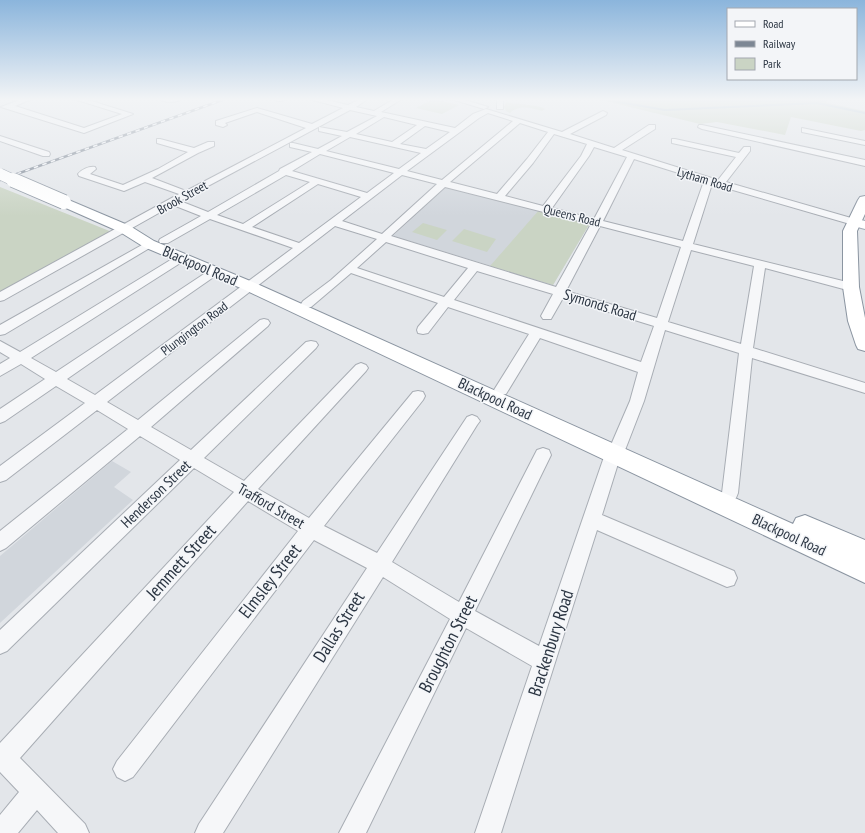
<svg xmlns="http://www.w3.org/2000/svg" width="865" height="833" viewBox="0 0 865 833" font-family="'PT Sans Narrow',sans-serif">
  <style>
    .built { fill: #d1d6dc }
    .green { fill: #cad4c4 }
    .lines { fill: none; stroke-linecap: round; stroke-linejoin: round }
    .stream { stroke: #a0b7c9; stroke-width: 2 }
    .minor-casing { stroke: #a8adb4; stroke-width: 2 }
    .major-casing { stroke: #a3acb6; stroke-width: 2 }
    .highway-casing { stroke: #8b95a1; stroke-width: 2 }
    .minor { fill: #f6f7f9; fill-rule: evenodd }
    .major { fill: #fff; fill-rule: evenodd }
    .highway { fill: #fff; fill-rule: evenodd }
    .rail-casing { stroke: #7d8794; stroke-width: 2.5 }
    .rail { stroke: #f3f5f8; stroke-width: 1.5; stroke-dasharray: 4.5; stroke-linecap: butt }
    .highway-bridge-far1-casing { stroke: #8b95a1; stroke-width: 12; stroke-linecap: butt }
    .highway-bridge-casing { stroke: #8b95a1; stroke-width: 16; stroke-linecap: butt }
    .highway-bridge-far1 { stroke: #fff; stroke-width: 11 }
    .highway-bridge { stroke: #fff; stroke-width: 14 }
    .labels { text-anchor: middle; stroke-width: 3; stroke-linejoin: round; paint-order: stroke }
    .far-street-label { font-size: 13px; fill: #2b3542; stroke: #f3f5f8 }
    .street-label { font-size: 15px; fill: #2b3542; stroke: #f3f5f8 }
    .near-street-label { font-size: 18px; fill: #2b3542; stroke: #f3f5f8 }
  </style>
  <rect width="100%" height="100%" fill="#e3e6ea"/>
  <!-- built -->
  <path class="built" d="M447,186L590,223L553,285L393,236Z
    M112,461L131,472L114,487L133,500L0,623V556Z"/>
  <!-- green -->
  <path class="green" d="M433,99L459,105L442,114L416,108Z
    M597,99H824L828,103L865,111V130L861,131L791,117L785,135L717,122L700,124Z
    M506,102C514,104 542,105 545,109L542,111C533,108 518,104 510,113L506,111L504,107Z
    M0,187L112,232L0,293Z
    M539,210L590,223L553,285L490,266Z
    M423,223L447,230L437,240L412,232Z
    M464,229L496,239L487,252L452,241Z"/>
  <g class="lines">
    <!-- stream -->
    <path class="stream" d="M602,99L665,110L817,103L865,113"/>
    <defs>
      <path id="minor" d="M22,99H32L15,106L84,128L122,114L74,99H85L133,114L84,133L1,107Z
        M159,99H182C176,103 165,103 159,99Z
        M276,99H285L281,101H277Z
        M309,99H322L348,105L360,99H368L356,107L374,111L394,99H402L381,112L455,128L473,114L486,109L562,132L603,111L607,113L606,115L570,134L614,148L649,125H655V129L622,150L718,180L736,157L672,143V139H675L739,153L744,147H750V151L726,182L858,220L859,222L854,225L850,224L712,184L693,244L855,284L857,287L855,290L851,291L765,268L753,348L865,383V393L752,358L738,493L736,498L730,500L724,498L722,493L739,353L665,330L644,401L627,445L625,450L620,451L621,454L602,515L734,571L737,578L734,585L727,587L597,530L501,833H475L532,666L466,628L366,833H339L450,619L383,577L223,833H195L199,824L367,568L314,540L133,777L125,781L117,777L113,769L117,761L298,531L248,501L20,758L85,824L89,833H58L37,810L18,833H0V815L19,792L0,772V743L234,492L194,468L7,651L0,654V630L180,460L140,436L6,548L0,551V531L128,429L97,410L6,480L0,482V466L85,403L56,386L5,421L0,423V409L45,379L21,364L0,376V364L10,358L0,352V341L20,352L177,256H185L186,258L185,260L31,358L56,372L210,270H218L220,272L218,274L67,379L95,395L293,248L210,219L168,243H160L159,241L160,239L201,216L173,205L4,300L0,301V292L179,194L145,182L124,191L79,176L78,174C81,170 89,166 95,167L96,169L90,174L123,185L158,169L188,152L157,143V139H160L194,148L208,142H214V146L198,153L152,178L186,191L306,128L257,112L225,123L227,125L223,127L216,125V121L257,108L312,124L343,108ZM350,110L377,116L347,132L319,127V131L342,136L318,149L293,143H290V147L312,152L280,169L279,171L208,212L180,201ZM488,113L513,121L442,180L407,171L479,118ZM384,117L417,125L392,142L356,134ZM520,123L548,132L527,159L497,194L450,182ZM425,126L450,132L426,149L400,144ZM554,134L587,144L581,156L543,206L505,196L533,163ZM350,137L421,153L399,169L326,151ZM594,147L627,157L594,219L552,208L589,156ZM320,154L394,173L367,193L292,171ZM634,159L704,181L683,241L603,221ZM286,175L310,182L243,224L217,215ZM402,175L437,184L382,234L342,221ZM318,184L361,197L299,243L252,227ZM445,187L591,224L556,287L391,236ZM335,226L377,239L331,280L303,301L301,304L303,307H311L351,273L438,303L418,327L417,330L418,333L423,334L428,333L448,307L529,334L494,390L496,394L501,395L506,394L540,338L638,372L630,401L611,445L612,448L607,449L605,454L539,646L475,611L551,455L549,450L543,448L537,450L459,602L392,562L477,425L480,421L477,417L472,415L467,417L377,553L324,526L423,400L425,396L423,392L418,391L413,392L309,518L258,489L366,371L368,368L366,365L361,363L356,365L244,481L204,458L316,348L318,345L316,342L311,341L306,342L191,450L151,427L268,326L270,323L268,320L264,319L260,320L138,420L107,402ZM600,226L681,247L657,318L566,291ZM386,242L468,268L444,297L357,268ZM691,250L754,266L741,344L668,322ZM477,271L553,294L541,316L543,319H551L563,298L654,326L641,362L454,300Z
        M451,99H462L488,107L484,109Z
        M497,99H503V109H497Z
        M699,125H702L865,160V166L702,129L698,127Z
        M802,128L865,141V145L802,132Z
        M0,136L49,152L50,154L49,156H43L0,141Z
        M149,241L154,244L153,246L5,334L0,335V325Z"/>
      <path id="major" d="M854,218L865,221V229L850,225L848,222L850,219Z"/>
      <path id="highway" d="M865,196V214L857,231L859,287L865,318V351L858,349L856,345L848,321L843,287V231L858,200L860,197Z
        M64,198L130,226L154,241L255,283L793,524L796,518L805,515L865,540V583L243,289L144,247L120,232L59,205L57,202L59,199Z"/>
    </defs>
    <!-- minor casing -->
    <use href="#minor" class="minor-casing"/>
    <!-- major casing -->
    <use href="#major" class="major-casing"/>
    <!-- highway casing -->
    <use href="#highway" class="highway-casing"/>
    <!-- minor -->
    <use href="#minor" class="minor"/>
    <!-- major -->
    <use href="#major" class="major"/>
    <!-- highway -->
    <use href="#highway" class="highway"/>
    <defs>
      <path id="rail" d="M0,180L225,99"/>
    </defs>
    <!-- rail casing -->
    <use href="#rail" class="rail-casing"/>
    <!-- rail -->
    <use href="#rail" class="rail"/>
    <defs>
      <path id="highway-bridge-far1" d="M0,174L15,181"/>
      <path id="highway-bridge" d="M13,180L64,202"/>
    </defs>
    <!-- highway-bridge-far1 casing -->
    <use href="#highway-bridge-far1" class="highway-bridge-far1-casing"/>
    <!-- highway-bridge casing -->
    <use href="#highway-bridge" class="highway-bridge-casing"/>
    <!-- highway-bridge-far1 -->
    <use href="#highway-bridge-far1" class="highway-bridge-far1"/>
    <!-- highway-bridge -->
    <use href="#highway-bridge" class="highway-bridge"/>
  </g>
  <!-- sky -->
  <linearGradient id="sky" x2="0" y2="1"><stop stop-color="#8bb5dc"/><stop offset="0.46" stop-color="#f2f4f6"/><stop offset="1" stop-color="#f2f4f6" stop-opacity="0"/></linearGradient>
  <rect width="865" height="216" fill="url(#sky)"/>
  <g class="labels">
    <!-- far-street labels -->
    <g class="far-street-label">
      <text transform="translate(705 179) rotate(17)" y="5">Lytham Road</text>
      <text transform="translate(182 197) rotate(-29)" y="5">Brook Street</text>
      <text transform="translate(572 215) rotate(14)" y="5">Queens Road</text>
      <text transform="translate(194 328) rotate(-37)" y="5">Plungington Road</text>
    </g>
    <!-- street labels -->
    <g class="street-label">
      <text transform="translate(200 266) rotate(23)" y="5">Blackpool Road</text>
      <text transform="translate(600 305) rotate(17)" y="5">Symonds Road</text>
      <text transform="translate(495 399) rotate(25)" y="5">Blackpool Road</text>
      <text transform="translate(156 494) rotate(-44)" y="5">Henderson Street</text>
      <text transform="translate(271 506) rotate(30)" y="5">Trafford Street</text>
      <text transform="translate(789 535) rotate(25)" y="5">Blackpool Road</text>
    </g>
    <!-- near-street labels -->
    <g class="near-street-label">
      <text transform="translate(181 562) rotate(-48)" y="6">Jemmett Street</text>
      <text transform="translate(270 581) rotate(-52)" y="6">Elmsley Street</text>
      <text transform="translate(339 627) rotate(-58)" y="6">Dallas Street</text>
      <text transform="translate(551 643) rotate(-72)" y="6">Brackenbury Road</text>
      <text transform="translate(448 644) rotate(-63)" y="6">Broughton Street</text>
    </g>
  </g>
  <!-- legend -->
  <rect x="727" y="8" width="130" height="72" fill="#f3f5f8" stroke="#a3a8af"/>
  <rect x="735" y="21" width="20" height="6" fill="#ffffff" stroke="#a3a8af"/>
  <text x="763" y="28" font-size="12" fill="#2b3542">Road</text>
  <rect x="735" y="41" width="20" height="6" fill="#7d8794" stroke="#a3a8af"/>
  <text x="763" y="48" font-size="12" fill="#2b3542">Railway</text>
  <rect x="735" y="58" width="20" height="12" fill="#cad4c4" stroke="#a3a8af"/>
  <text x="763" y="68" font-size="12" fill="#2b3542">Park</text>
</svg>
